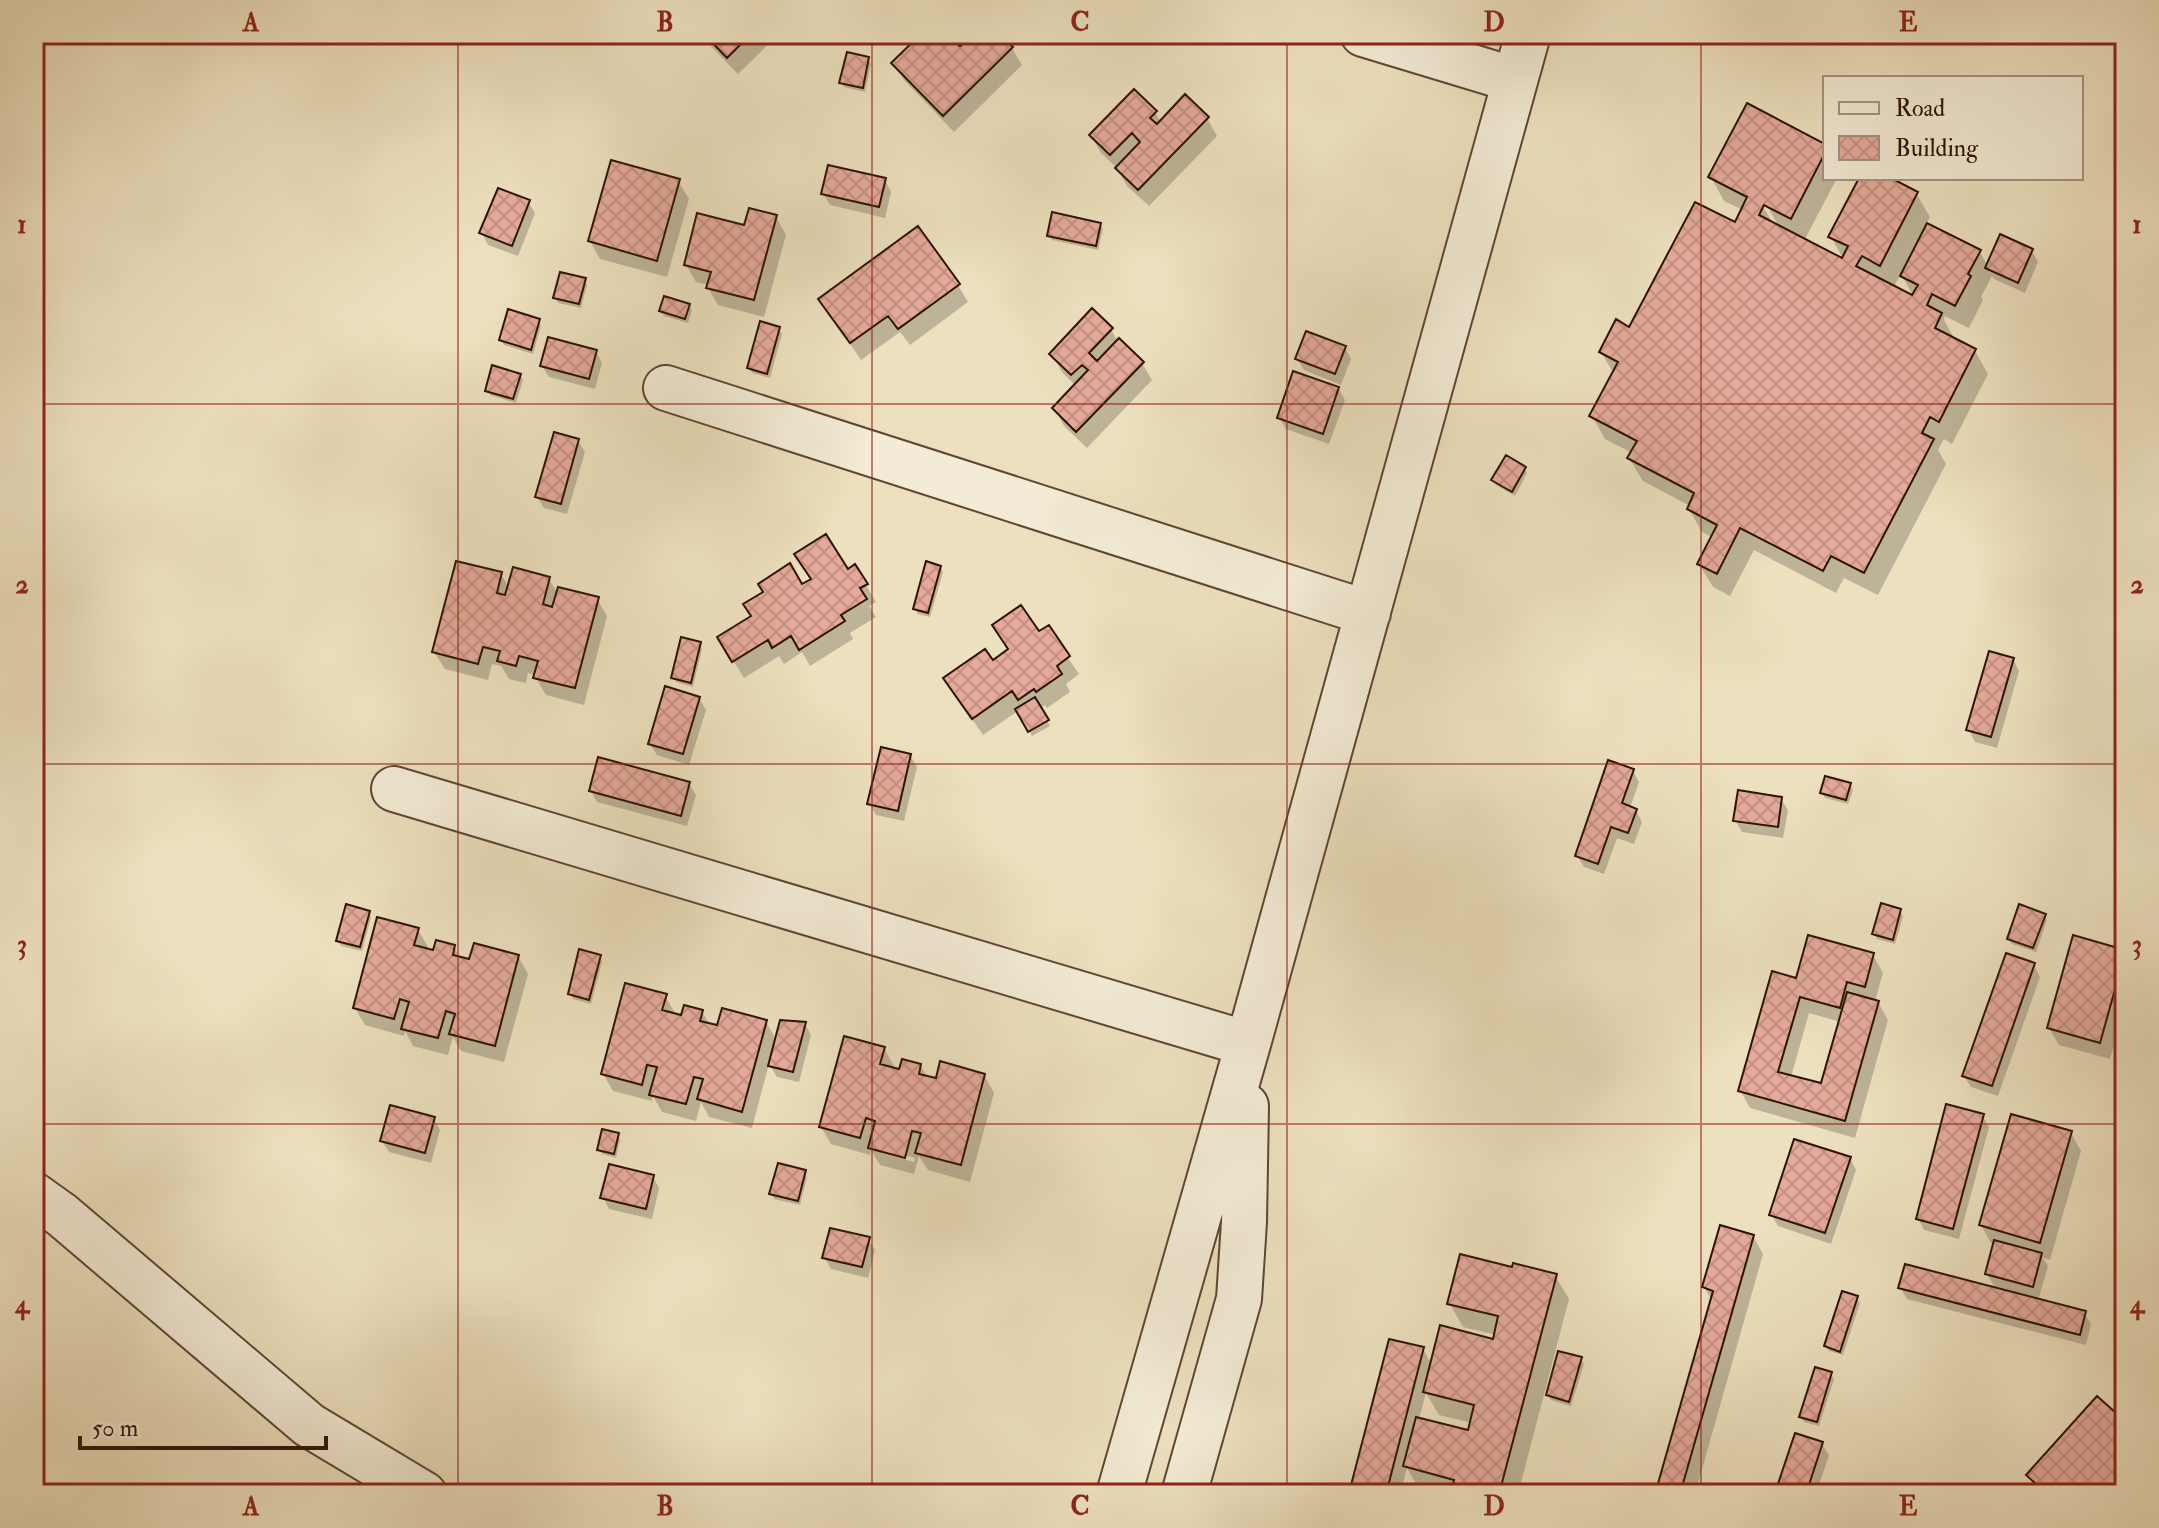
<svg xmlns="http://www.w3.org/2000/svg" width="2159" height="1528" viewBox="0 0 2159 1528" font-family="'IM FELL Double Pica',serif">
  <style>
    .shadow { fill: #0003; fill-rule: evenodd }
    .building { fill: url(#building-cross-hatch); stroke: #2d1206; stroke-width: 2 }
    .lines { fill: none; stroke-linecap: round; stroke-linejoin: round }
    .minor-casing { stroke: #5d4634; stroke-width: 48 }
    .minor { stroke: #f3ebd5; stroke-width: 44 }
    .grid { fill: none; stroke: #8f2418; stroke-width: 2; stroke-opacity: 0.55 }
    .neatline { fill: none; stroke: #8f2418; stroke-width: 3 }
    .grid-label { font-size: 26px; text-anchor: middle; font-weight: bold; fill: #8f2418 }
  </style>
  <defs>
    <pattern id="building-cross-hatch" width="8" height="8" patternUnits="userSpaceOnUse" patternTransform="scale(2)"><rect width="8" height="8" fill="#e4a99a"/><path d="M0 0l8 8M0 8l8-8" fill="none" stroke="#c49083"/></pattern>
  </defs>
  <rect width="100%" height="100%" fill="#ede0be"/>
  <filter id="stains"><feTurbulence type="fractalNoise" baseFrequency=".0025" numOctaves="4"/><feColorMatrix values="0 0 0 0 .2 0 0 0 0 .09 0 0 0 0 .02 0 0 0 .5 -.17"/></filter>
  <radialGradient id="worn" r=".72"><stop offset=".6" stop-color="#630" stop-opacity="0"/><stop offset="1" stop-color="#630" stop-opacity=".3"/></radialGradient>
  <!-- shadow -->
  <path class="shadow" d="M699,34H779L738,74Z
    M923,34H946L960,48L974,34H998L1012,48L1022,65L954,132L904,80L894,63Z
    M868,59L871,64L865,92L844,87L842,82Z
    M1155,112L1161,122L1207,118L1217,136L1149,206L1127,186L1117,168L1101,153L1091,135Z
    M1825,146V178H1837L1804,241L1845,262L1831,237L1861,178H1887L1916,193L1930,217L1926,224L1979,251L1988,266L2032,251L2038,262L2025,293L1994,279L1992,276L1981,297L1983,300L1969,328L1945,316L1944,320L1954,338L1975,351L1988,374L1952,444L1944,439L1938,450L1946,464L1878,595L1844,578L1836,593L1754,550L1730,596L1713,587L1699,564L1713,538L1702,532L1689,509L1690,506L1643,481L1629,458L1632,453L1605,439L1592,416L1614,374L1601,352L1630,330L1735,225L1743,210L1724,201L1711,177ZM1761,195L1778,225H1774L1757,197ZM1901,274L1915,299L1893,288Z
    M885,180L891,192L885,218L830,205L823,193Z
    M678,181L689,199L667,277L600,259L590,241Z
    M528,202L535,213L518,256L488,245L482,233Z
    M776,217L786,235L764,317L718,305L708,288L709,285L696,282L686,265L745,227Z
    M1100,224L1103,229L1098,250L1052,240L1049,235Z
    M584,280L587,285L581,308L558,303L555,298Z
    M958,285L968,302L910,345L900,332L861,360L821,300Z
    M689,305L692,310L688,323L664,316L661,311Z
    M538,321L541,326L533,354L504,345L501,340Z
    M779,329L782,334L770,378L752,373L749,368Z
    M1111,329L1118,342L1142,363L1152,380L1087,448L1064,426L1054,408L1076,386L1062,372L1052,354Z
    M1345,347L1351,359L1341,385L1304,370L1297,359Z
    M596,352L602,363L595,389L549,377L542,366Z
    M520,375L523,380L516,403L490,395L487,390Z
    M1338,388L1345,400L1329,444L1286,429L1279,417Z
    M578,441L585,452L567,514L544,508L537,497Z
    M1524,468L1527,473L1515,496L1496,485L1493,480Z
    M855,567L876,602L869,606L876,617L850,633L853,639L810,666L802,652L784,664L779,656L744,678L719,638L802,587L847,572Z
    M940,567L943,572L930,617L918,614L915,609Z
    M501,574L509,588L549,579L558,594L597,599L607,616L584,705L546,695L536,678V675L528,673L526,683L509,679L501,666L492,664L488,680L445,669L434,652Z
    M1048,628L1079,674L1066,684L1070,692L1047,708L1045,705L1040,709L1050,726L1032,736L1018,711L983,735L956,696L993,662Z
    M700,643L702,649L693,687L676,682L673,677Z
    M2013,659L2019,671L1997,748L1975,742L1969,730Z
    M699,698L706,710L689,765L657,755L650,744Z
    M910,755L917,767L904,821L876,815L869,803Z
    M1633,771L1639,782L1630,808L1636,810L1642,822L1634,844L1617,838L1604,874L1584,867L1577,856Z
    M689,784L696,795L687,826L597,802L591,791Z
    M1850,785L1853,790L1848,804L1825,798L1822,792Z
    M1781,799L1788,810L1783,838L1742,832L1735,820Z
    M1900,911L1903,916L1895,944L1877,939L1874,934Z
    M368,912L371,917L362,951L341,946L338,941Z
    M2044,915L2047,920L2036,952L2012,944L2009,939Z
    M418,930L428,947L427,950L435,952L454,947L461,959L471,962L518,956L528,974L504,1062L461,1051L453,1037L448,1055L413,1046L405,1031L404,1036L365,1025L355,1008Z
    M2075,938L2125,952V1009L2110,1059L2059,1045L2049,1028Z
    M1873,955L1883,973L1875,1001L1878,1002L1888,1020L1855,1138L1750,1108L1740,1090L1798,980ZM1809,1013L1841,1022L1822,1086L1791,1077Z
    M599,957L602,962L591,1004L573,999L570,994Z
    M2034,965L2040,977L1998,1096L1971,1087L1964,1076Z
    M665,996L675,1013V1016L682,1018L702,1012L710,1025L718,1028L766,1022L777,1041L805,1024L811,1035L799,1082L777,1077L769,1064L752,1128L709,1117L701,1102L696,1121L662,1112L653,1096L652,1101L613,1091L603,1074Z
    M884,1048L894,1066L893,1069L900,1071L920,1065L928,1078L937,1081L984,1075L994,1093L970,1182L928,1170L919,1156L914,1174L880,1165L871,1150L870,1155L831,1144L821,1127ZM881,1149L915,1158L914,1162L881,1153Z
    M1982,1115L1989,1127L1959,1239L1924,1230L1918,1218Z
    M434,1119L440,1130L431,1163L389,1152L382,1141Z
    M2071,1133L2081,1151L2050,1260L2042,1257L2048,1266L2038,1301L2084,1313L2091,1324L2086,1345L1907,1299L1900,1287L1996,1290L1987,1274L1995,1244L1991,1243L1981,1225Z
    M618,1135L620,1140L616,1158L602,1154L599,1149Z
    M1850,1158L1856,1170L1831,1244L1778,1226L1771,1214Z
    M804,1172L807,1177L800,1205L774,1199L771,1194Z
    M653,1177L659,1188L652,1219L609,1209L603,1197Z
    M1753,1236L1763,1254L1695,1494H1657L1712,1301L1704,1287Z
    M868,1239L875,1250L868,1278L831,1269L825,1258Z
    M1514,1270L1555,1276L1569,1299L1518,1494H1438L1419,1489L1407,1468L1400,1494H1356L1352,1489L1423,1349L1432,1365L1494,1342L1496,1335L1463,1327L1450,1304ZM1426,1393L1439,1415L1472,1423L1470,1432L1419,1419Z
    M1857,1298L1860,1303L1843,1355L1829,1351L1826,1346Z
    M1581,1359L1584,1364L1571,1406L1551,1400L1548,1395Z
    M1831,1374L1834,1379L1819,1426L1804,1422L1801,1417Z
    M2125,1424V1494H2039L2028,1475Z
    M1822,1444L1829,1455L1816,1494H1786L1780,1484Z"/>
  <!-- building -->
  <path class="building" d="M704,34H751L727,58Z
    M921,34H948L960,46L972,34H1000L1013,47L943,116L891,63Z
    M847,52L869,57L863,88L839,83Z
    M1134,89L1157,111L1150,118L1157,124L1185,94L1209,117L1138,190L1115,168L1140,142L1132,133L1110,155L1089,135Z
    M1747,103L1825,144V153L1791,219L1764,205L1759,215L1842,258L1848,246L1828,237L1859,178H1891L1918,192L1880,266L1862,256L1856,266L1912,295L1918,285L1900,276L1927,223L1981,250L1968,274L1971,276L1955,306L1932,294L1927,305L1942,313L1935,328L1976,349L1939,422L1930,417L1922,433L1934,439L1864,573L1831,556L1823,571L1740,528L1717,574L1697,564L1717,525L1687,509L1694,493L1627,458L1637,441L1589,416L1618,362L1599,352L1616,319L1629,327L1695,202L1735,222L1747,197L1708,177Z
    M611,160L680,179L657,261L588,241Z
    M828,165L886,178L879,207L821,194Z
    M498,188L530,200L512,246L479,233Z
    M749,208L777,215L754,300L706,288L711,272L684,265L697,213L744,225Z
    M1052,212L1101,223L1096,246L1047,236Z
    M918,226L960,284L898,329L888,316L850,343L818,299Z
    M2000,234L2033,249L2018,283L1985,268Z
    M560,272L586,278L579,304L553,298Z
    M664,296L690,304L685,319L659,311Z
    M1092,308L1113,328L1089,353L1097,361L1119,338L1144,362L1076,432L1052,408L1088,370L1082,365L1071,375L1049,354Z
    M508,309L540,319L531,350L499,340Z
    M760,321L780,327L767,374L747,368Z
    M1306,331L1346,346L1335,374L1295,359Z
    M548,337L597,350L589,379L540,366Z
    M492,365L521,374L513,399L485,391Z
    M1293,371L1339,387L1323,434L1277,418Z
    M554,432L579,439L561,504L535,497Z
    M1506,455L1526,467L1512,492L1491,480Z
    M826,534L848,569L855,564L868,584L860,588L867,599L841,615L845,621L799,650L791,636L772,648L768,640L732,662L717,637L751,616L743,604L763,592L758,584L790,563L802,584L811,579L794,554Z
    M456,561L502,572L497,593L505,595L513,567L550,577L543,604L552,607L558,587L599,597L575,688L533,678L538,661L519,656L516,666L497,661L500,651L483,647L478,664L432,652Z
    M926,561L941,566L928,613L913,609Z
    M1021,605L1039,631L1049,625L1070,656L1057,666L1062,674L1036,692L1034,689L1018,700L1012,691L972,719L943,678L985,649L993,660L1008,649L992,625Z
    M681,637L701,642L691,683L671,678Z
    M1989,651L2014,658L1991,737L1966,730Z
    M665,686L700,697L683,754L648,744Z
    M1035,697L1049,720L1028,732L1015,709Z
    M881,747L911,754L898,811L867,804Z
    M598,757L690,782L681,816L589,791Z
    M1608,760L1634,769L1622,803L1637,809L1628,833L1611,827L1598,864L1575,856Z
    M1825,776L1851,783L1846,800L1820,793Z
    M1738,790L1782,797L1778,827L1733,821Z
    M1881,903L1901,909L1893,940L1872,934Z
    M346,904L370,911L360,947L336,941Z
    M2019,904L2046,914L2033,948L2007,939Z
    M377,917L419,928L414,945L433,950L436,940L455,945L453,955L469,959L474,943L519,955L495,1046L449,1034L455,1014L446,1011L438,1038L401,1029L409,1002L400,999L394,1019L353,1008Z
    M1808,935L1874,953L1865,987L1847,982L1840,1008L1800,997L1778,1072L1821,1083L1847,992L1879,1001L1845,1121L1738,1091L1772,971L1796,978Z
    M2073,935L2125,950L2123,964L2125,965V989L2123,995L2114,993L2100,1043L2047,1028Z
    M579,949L601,955L589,1000L568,994Z
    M2006,953L2035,963L1992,1086L1962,1076Z
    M625,983L667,994L662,1010L681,1015L684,1005L703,1010L700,1021L717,1025L722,1008L767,1020L742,1112L697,1099L703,1079L694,1077L686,1104L649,1095L657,1067L647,1065L642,1085L601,1074Z
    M780,1020L806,1022L793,1072L768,1066Z
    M844,1036L885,1047L880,1064L899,1069L902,1059L921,1064L919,1074L936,1078L940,1061L985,1074L961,1165L915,1153L921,1133L912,1131L905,1158L868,1148L875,1121L866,1118L860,1138L819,1127Z
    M1946,1104L1984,1114L1953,1229L1916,1219Z
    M390,1105L435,1117L425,1153L380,1141Z
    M2011,1114L2072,1131L2040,1243L1979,1225Z
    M602,1129L619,1133L614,1154L597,1150Z
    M1794,1139L1851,1157L1825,1233L1769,1215Z
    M778,1163L806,1170L798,1201L769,1194Z
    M609,1164L654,1175L646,1209L600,1198Z
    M1720,1225L1754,1235L1680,1494H1655L1713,1291L1702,1287Z
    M830,1228L870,1237L862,1267L822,1258Z
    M1994,1240L2042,1253L2033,1287L1985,1274Z
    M1460,1254L1512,1267L1513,1263L1557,1274L1499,1494H1487L1453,1485L1454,1480L1403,1466L1416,1417L1468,1430L1474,1405L1423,1392L1440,1325L1493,1339L1498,1316L1447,1304Z
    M1905,1264L2086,1311L2080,1335L1898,1288Z
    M1842,1291L1858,1296L1840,1352L1824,1346Z
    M1389,1339L1424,1347L1386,1494H1371L1350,1489Z
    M1558,1351L1582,1357L1569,1402L1546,1395Z
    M1815,1367L1832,1372L1817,1422L1799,1417Z
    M2097,1396L2125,1421V1494H2047L2026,1475Z
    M1795,1433L1823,1442L1806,1494L1778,1484Z"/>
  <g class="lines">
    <defs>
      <path id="minor" d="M1363,34L1515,80
        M666,388L1368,613
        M394,789L1248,1044
        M34,1195L62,1215L309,1425L424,1494
        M1119,1494L1248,1044L1528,34
        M1184,1494L1239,1299L1244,1222L1246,1106"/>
    </defs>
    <!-- minor casing -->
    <use href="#minor" class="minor-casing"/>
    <!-- minor -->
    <use href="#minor" class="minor"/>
  </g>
  <!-- grid -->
  <path class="grid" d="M458,34V1494M872,34V1494M1287,34V1494M1701,34V1494M34,404H2125M34,764H2125M34,1124H2125"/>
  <!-- margin -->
  <rect width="2159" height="1528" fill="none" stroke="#ede0be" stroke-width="88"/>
  <!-- legend -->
  <rect x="1823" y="76" width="260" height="104" fill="#f3ebd5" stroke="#a49482" stroke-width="2"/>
  <rect x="1839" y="102" width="40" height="12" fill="#f3ebd5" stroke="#a49482" stroke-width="2"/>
  <text x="1895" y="116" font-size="24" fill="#2d1206">Road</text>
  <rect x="1839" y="136" width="40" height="24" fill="url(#building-cross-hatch)" stroke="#a49482" stroke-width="2"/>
  <text x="1895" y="156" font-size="24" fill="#2d1206">Building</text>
  <!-- scale -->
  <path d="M80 1436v12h246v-12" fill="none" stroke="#2d1206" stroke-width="4"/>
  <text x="92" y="1436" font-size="24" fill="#2d1206" stroke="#f3ebd5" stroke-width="6" paint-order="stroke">50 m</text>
  <rect x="44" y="44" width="2071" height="1440" class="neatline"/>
  <g class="grid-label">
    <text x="251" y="31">A</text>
    <text x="665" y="31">B</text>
    <text x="1080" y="31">C</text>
    <text x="1494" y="31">D</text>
    <text x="1908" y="31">E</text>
    <text x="22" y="233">1</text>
    <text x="2137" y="233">1</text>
    <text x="22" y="593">2</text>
    <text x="2137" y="593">2</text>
    <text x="22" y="953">3</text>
    <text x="2137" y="953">3</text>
    <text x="22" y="1313">4</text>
    <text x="2137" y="1313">4</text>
    <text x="251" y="1515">A</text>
    <text x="665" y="1515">B</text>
    <text x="1080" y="1515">C</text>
    <text x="1494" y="1515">D</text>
    <text x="1908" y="1515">E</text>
  </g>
  <rect width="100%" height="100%" filter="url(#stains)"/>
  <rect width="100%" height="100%" fill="url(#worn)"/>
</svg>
